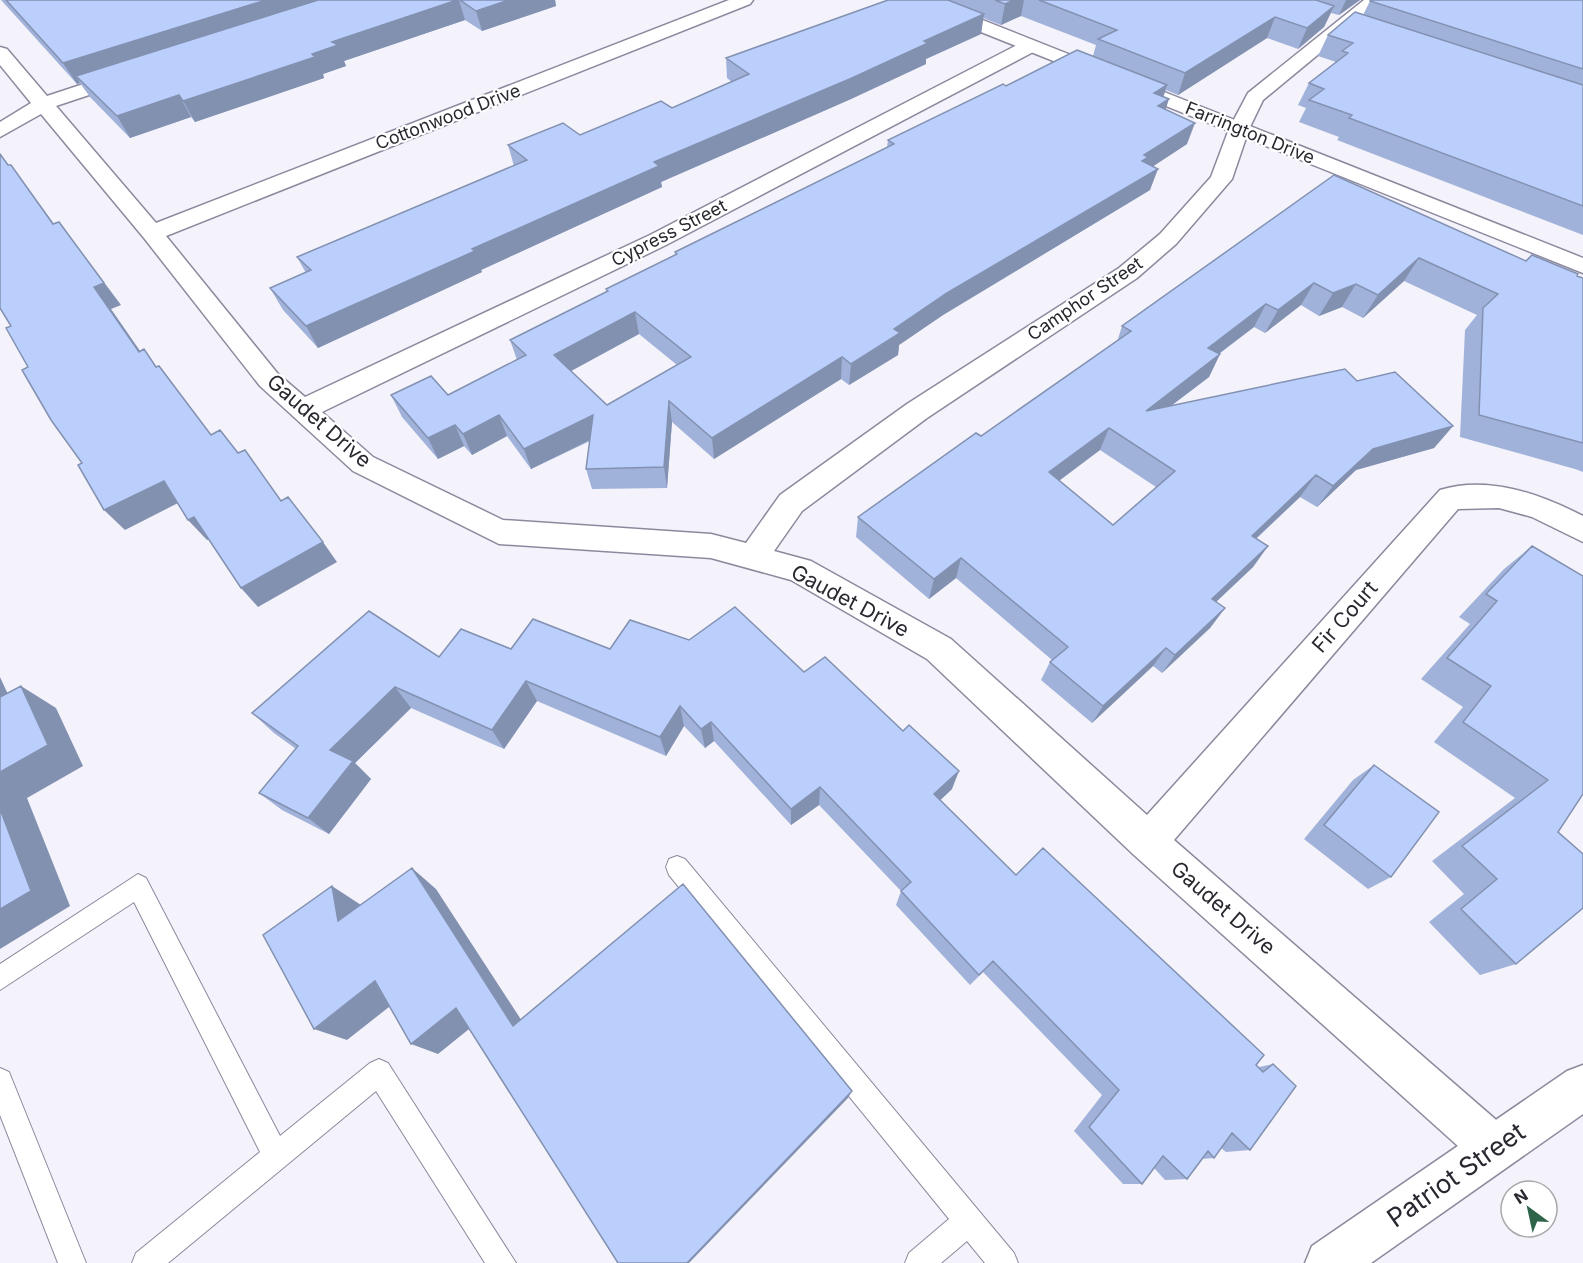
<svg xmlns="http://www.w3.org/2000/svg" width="1583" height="1263" viewBox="0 0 1583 1263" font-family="Inter,sans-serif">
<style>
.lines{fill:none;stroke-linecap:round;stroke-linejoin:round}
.lane-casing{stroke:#8c899d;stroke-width:2}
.street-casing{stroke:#8c899d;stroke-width:3}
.secondary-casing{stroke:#8c899d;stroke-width:3}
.lane{fill:#fff;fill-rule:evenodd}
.street{fill:#fff;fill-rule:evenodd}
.secondary{fill:#fff;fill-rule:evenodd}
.wall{fill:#a1b2da;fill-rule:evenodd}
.shaded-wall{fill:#8391b1}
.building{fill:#bbcffd;stroke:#8391b1;stroke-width:1.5;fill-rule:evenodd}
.labels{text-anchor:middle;stroke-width:4.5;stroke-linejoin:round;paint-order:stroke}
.far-street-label{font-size:18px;fill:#292830;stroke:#fff}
.street-label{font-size:21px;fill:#292830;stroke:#fff}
.near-street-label{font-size:26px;fill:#292830;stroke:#fff}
</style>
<rect width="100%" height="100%" fill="#f4f2fb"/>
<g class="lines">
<g class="lane-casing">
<path id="lane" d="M677 856 685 859 1014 1253 1018 1263H985L967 1241 941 1263H905L909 1253 949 1219 669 875 666 867 669 859Z
M138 874 146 878 280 1136 370 1063 379 1059 388 1063 516 1263H485L376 1091 168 1263H132L136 1253 260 1152 134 902 0 990V964Z
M0 1068 9 1072 86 1263H58L0 1115Z"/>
</g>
<g class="street-casing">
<path id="street" d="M729 0H753L750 4 166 236 278 374 305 397 650 235 1023 42H1037L1039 46 1037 50 666 245 322 412 373 457 503 520 711 534 746 543 780 495 907 404 1119 268 1160 234 1211 177 1229 129 1248 93 1364 0H1384L1263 100 1249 129 1232 179 1176 244 1137 278 927 418 802 511 774 551 811 561 951 639 1147 815 1440 490C1488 475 1540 494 1583 516V542L1532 517 1499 508 1458 509 1174 840 1510 1132 1517 1148 1510 1164 1494 1171 1478 1164 1134 855 927 659 791 580 711 558 499 544 353 471 260 386 144 238 41 114 0 137V122L31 103 0 65V47L7 49 47 96 120 72H134L137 76 134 80 56 106 156 223Z"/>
</g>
<g class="secondary-casing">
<path id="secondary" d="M908 0H932L1583 258V273L911 4Z
M1583 1065V1114L1371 1263H1305L1312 1246 1567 1071Z"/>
</g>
<use href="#lane" class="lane"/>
<use href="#street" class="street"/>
<use href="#secondary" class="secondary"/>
</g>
<path class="wall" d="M1 0H555L556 6 482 31 465 20 344 61 346 66 323 74 324 78 195 122 191 117 130 138 90 97 80 83 77 84Z
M888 0H1360L1339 15 1331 13 1324 27 1298 49 1267 38 1178 95 1166 90 1163 97 1165 110 1187 144 1153 166 1150 190 943 315 899 345 898 355 849 385 841 379 714 459 672 422 667 488 592 489 586 469 590 441 531 469 507 436 472 455 464 446 438 459 402 417 391 395H448L517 360 510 340 607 292 606 289 675 255V252L887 147 888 140 1006 86 1093 56 1096 45 1021 16 1001 25 983 18 981 34 926 59V64L851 99 661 182 662 187 481 270 482 272 318 348 283 310 270 288 306 273 297 257 514 166 508 145 580 135 672 108 732 82 727 78 726 58ZM639 334 677 365 607 405 571 371Z
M1583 0V235L1337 140 1339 137 1299 122 1306 108 1298 105 1309 83 1336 62 1318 56 1328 35 1363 15 1370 1Z
M1334 175 1526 261 1583 278V472L1575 469 1460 437 1465 330 1477 315 1404 281 1363 318 1342 307 1319 316 1301 305 1265 333 1254 327 1219 354H1220L1209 377 1171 406 1357 381 1453 426 1434 448 1356 470 1317 507 1300 497 1256 539 1268 546 1253 567 1216 602 1225 608 1210 628 1162 673 1153 666 1092 723 1041 680 1050 662 1052 660 956 578 929 599 856 537 858 517 981 436 1117 342 1122 326ZM1100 450 1156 487 1113 525 1059 481Z
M1532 546 1558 832 1516 964 1480 975 1429 922 1464 894 1432 861 1515 798 1434 742 1463 707 1421 679 1470 624 1459 617 1504 569Z
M689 640 804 672 952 789 940 800 1016 875 1259 1067 1273 1064 1250 1150 1226 1152 1221 1148 1214 1158 1202 1159 1187 1179 1165 1180 1154 1168 1142 1184H1123L1074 1131 1102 1095 983 972 970 985 896 905 901 891 819 805 791 825 714 741 705 748 684 726 666 756 537 701 504 749 411 708 355 763 371 779 329 834 282 810 259 793 296 749 274 733 252 713 439 657 511 649H610Z
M1374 765 1391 877 1368 889 1304 839 1353 780Z"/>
<path class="shaded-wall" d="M266 0H339L76 76 80 83 77 84 63 63Z
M457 0H459L465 20 344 61 346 66 323 74 324 78 195 122 183 101 332 42Z
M509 0H555L556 6 482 31 476 11Z
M1014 0H1024L1021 16 1001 25 1005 4Z
M1346 0H1360L1339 15Z
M1334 6 1324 27 1298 49 1307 28Z
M984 14 981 34 926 59V64L851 99 661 182 662 187 481 270 482 272 318 348 306 326 654 162Z
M1275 17 1267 38 1178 95 1185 73Z
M1167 85 1161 104 1169 99 1162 121 1154 93Z
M179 95 191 117 130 138 117 116Z
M1195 123 1187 144 1143 173 1158 169 1150 190 943 315 899 345 898 355 849 385 851 364 894 329 1144 155Z
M11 165 27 187 70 246 53 224Z
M59 222 121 305 111 309 156 374 139 352 94 287Z
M1419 258 1404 281 1363 318 1378 295Z
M1314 283 1301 305 1265 333 1278 310Z
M1356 284 1342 307 1319 316 1333 293Z
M1266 304 1254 327 1197 370 1208 348Z
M635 312 639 334 560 377 554 355Z
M1220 354 1209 377 1135 433 1146 411Z
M842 357 841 379 714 459 712 438Z
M669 401 672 422 667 488 664 467Z
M499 415 507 436 472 455 463 434Z
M593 415 598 436 531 469 524 449Z
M455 425 464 446 438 459 428 438Z
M1453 426 1434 448 1356 470 1317 507 1333 486 1373 449Z
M1109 428 1100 450 1041 494 1049 472Z
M1316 475 1300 497 1237 556 1252 536Z
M164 481 182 501 125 530 104 510Z
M194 517 212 538 207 540 188 520Z
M323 542 337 562 258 607 241 588Z
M1268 546 1253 567 1198 619 1212 599Z
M961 558 956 578 929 599 934 579Z
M1225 608 1210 628 1162 673 1175 655Z
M1166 648 1153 666 1092 723 1103 706Z
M0 677 23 727 0 713Z
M526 681 537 701 504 749 492 730Z
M21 686 56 708 83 766 27 798 70 906 0 949V772Z
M395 687 411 708 355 763 371 779 329 834 308 818 330 750Z
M680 706 684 726 666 756 660 737Z
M711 722 714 741 705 748 701 729Z
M959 771 952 789 928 812 934 794Z
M820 787 819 805 791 825V809Z
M412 868 436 889 533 1038 513 1026Z
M332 886 361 905 338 921Z
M375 981 403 996 347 1040 314 1029Z
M456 1008 479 1021 438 1054 411 1044Z
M852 1091 848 1098 689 1263H687Z"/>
<path class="building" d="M6 0H266L63 63Z
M318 0H457L332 42 338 45 312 54 315 57 183 101 179 95 117 116 76 76Z
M460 0H509L476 11Z
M888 0H948L984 14 924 41 928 43 852 78 654 162 659 166 472 249 475 251 306 326 270 288 311 270 297 257 527 160 508 145 563 123 580 135 661 101 672 108 749 74 726 58Z
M995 0H1014L1005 4Z
M1039 0H1316L1334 6 1307 28 1275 17 1185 73 1098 39 1117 30Z
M1371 0H1583V69L1370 1Z
M1355 12 1583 85V206L1349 118 1352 115 1309 100 1324 89 1309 83 1348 53 1342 51 1353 43 1328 35Z
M1077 50 1167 85 1154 93 1169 99 1158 106 1195 123 1144 155 1148 157 1142 161 1158 169 947 293 894 329 900 333 851 364 842 357 712 438 669 401 664 467 586 469 593 415 524 449 499 415 463 434 455 425 428 438 391 395 431 376 448 395 526 355 510 340 608 291 606 289 677 254 675 252 894 144 888 140 1003 84 1006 86ZM635 312 691 357 607 405 554 355Z
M0 154 8 165H11L53 224 59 222 104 283 94 287 139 352 144 349 156 367 159 366 211 435 220 430 238 453 245 450 281 501 288 497 323 542 241 588 194 517 188 520 164 481 104 510 78 465 82 463 51 420 22 370 28 367 6 328 11 326 0 308Z
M1334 175 1526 261 1532 255 1578 274 1577 276 1583 278V443L1479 415 1483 308 1498 294 1419 258 1378 295 1356 284 1333 293 1314 283 1278 310 1266 304 1208 348 1220 354 1146 411 1345 369 1357 381 1395 372 1453 426 1373 449 1333 486 1316 475 1252 536 1268 546 1212 599 1225 608 1175 655 1166 648 1103 706 1050 662 1068 647 961 558 934 579 858 517 976 433 981 436 1131 331 1122 326ZM1109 428 1175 471 1113 525 1049 472Z
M1532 546 1583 576V794L1558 832 1583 854V908L1516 964 1461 909 1497 879 1462 846 1548 780 1463 722 1491 686 1447 658 1497 601 1486 594Z
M735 607 804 672 825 657 903 731 909 725 959 771 934 794 1016 875 1043 848 1264 1055 1256 1065 1263 1072 1273 1064 1296 1086 1250 1150 1232 1133 1214 1158 1208 1151 1187 1179 1163 1156 1142 1184 1089 1127 1119 1090 993 961 979 975 901 891 911 882 820 787 791 809 711 722 701 729 680 706 660 737 526 681 492 730 395 687 330 750 353 761 308 818 259 793 298 746 252 713 369 611 439 657 461 629 511 649 533 619 610 649 630 620 689 640Z
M21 686 48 745 0 772V697Z
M1374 765 1439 812 1391 877 1324 825Z
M0 809 31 891 0 909Z
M412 868 513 1026 683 884 852 1091 687 1263H618L456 1008 411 1044 375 981 314 1029 263 935 332 886 338 921Z"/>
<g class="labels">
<g class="far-street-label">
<text transform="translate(448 117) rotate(-21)" y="6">Cottonwood Drive</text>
<text transform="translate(1250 133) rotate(22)" y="6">Farrington Drive</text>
<text transform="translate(669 233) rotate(-27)" y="6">Cypress Street</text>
<text transform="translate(1085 299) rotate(-34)" y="6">Camphor Street</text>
</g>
<g class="street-label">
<text transform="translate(319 421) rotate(41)" y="7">Gaudet Drive</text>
<text transform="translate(850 601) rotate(28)" y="7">Gaudet Drive</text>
<text transform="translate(1345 617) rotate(-49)" y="7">Fir Court</text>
<text transform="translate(1223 908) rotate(41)" y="7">Gaudet Drive</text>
</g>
<g class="near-street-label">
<text transform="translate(1456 1175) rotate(-35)" y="9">Patriot Street</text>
</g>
</g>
<g transform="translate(1529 1209) rotate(327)"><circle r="28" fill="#ffffff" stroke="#a9a9ac" stroke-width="1.5"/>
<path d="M0-4.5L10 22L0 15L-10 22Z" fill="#2e644a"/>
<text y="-9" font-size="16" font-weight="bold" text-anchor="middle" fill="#292830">N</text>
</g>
</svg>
